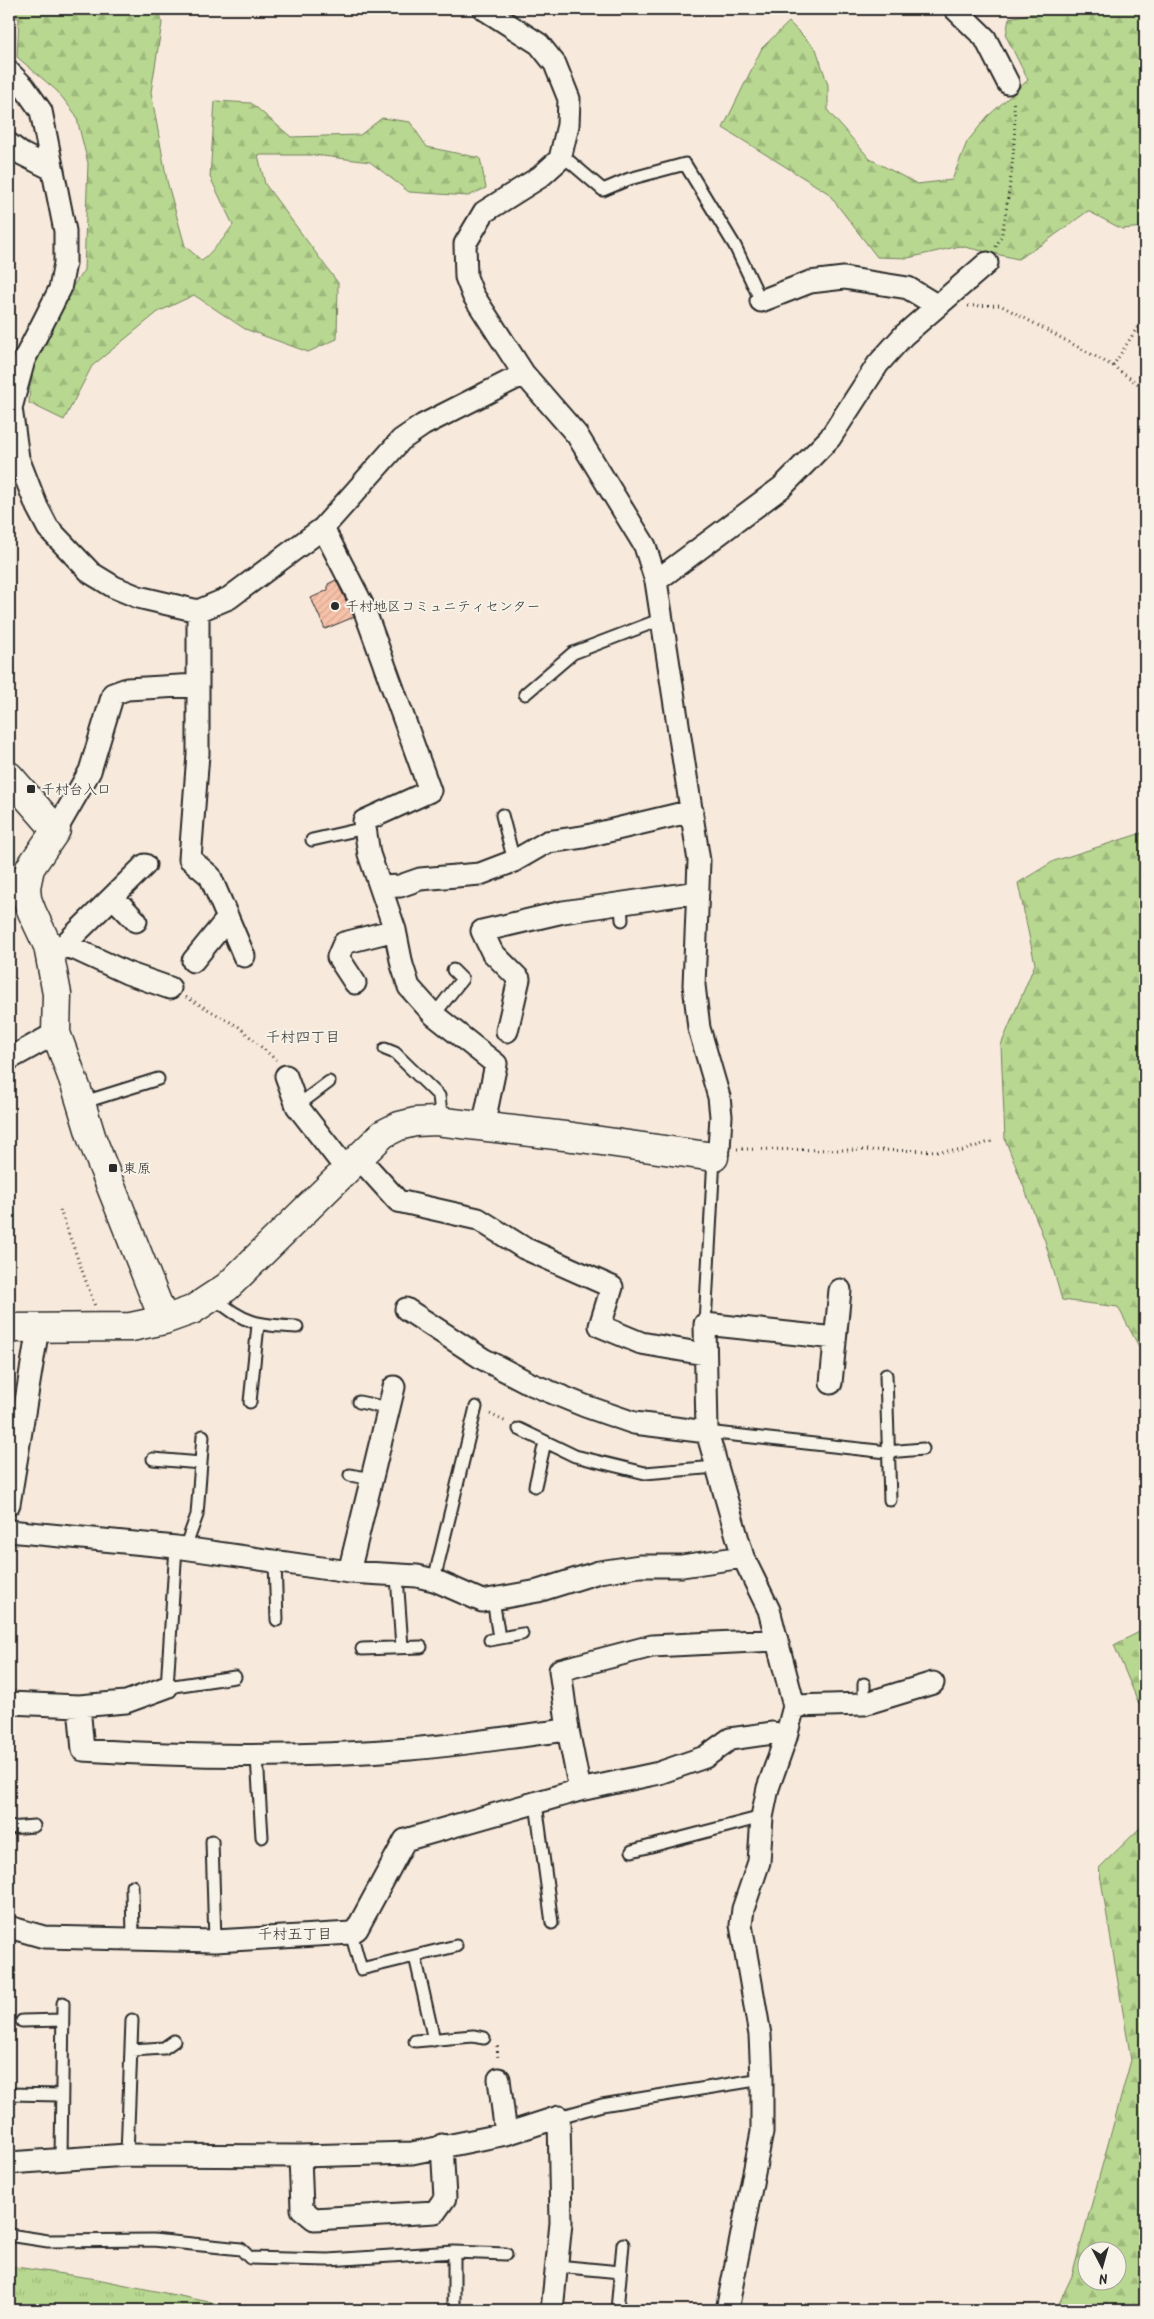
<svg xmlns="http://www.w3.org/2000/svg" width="1154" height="2319" viewBox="0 0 1154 2319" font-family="Kalam,'Klee One',sans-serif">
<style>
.grass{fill:url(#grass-tufts);stroke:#72815e}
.forest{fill:url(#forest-firs);stroke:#72815e;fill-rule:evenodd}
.building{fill:url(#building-hatch);stroke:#2b2b2b}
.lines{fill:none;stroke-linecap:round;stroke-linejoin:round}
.service-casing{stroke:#2b2b2b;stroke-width:15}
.minor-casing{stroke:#2b2b2b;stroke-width:25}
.tertiary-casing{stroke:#2b2b2b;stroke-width:31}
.path{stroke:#2b2b2b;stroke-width:3;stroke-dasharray:1 4;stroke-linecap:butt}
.service{stroke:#f7f3e8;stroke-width:11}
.minor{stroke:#f7f3e8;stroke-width:21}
.tertiary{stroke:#f7f3e8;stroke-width:28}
.poi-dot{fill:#2b2b2b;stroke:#f7f3e8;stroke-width:2}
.labels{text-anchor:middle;stroke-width:4;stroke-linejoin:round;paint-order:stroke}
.poi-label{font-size:14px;fill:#2b2b2b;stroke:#f7f3e8;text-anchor:start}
.neighbourhood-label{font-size:15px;fill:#2b2b2b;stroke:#f7f3e8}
</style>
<defs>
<pattern id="grass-tufts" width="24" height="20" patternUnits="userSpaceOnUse" patternTransform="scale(1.25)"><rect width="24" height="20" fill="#b8d790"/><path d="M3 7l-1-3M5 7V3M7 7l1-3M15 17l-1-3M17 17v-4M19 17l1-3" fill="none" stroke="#9eb97c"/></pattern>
<pattern id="forest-firs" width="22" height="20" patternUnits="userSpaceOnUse" patternTransform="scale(1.25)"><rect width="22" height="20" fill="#b8d790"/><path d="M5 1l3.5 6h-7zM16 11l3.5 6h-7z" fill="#9eb97c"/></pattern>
<pattern id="building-hatch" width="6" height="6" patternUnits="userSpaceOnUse" patternTransform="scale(1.25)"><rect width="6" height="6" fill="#f7c2a9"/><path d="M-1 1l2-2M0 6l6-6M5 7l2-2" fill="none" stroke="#d4a792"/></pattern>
</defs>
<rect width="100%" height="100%" fill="#f7e9db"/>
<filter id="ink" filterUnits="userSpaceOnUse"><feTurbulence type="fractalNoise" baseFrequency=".02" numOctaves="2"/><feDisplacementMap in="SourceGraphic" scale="10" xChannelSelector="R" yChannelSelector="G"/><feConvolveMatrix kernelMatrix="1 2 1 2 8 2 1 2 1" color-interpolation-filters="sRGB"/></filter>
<g filter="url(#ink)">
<path class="grass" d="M9 2266 97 2279 248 2310H9Z"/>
<path class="forest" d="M9 9H159L162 23 151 92 167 181 185 246 202 261 223 239 233 225 210 177 215 101 251 103 291 137 360 135 382 118 410 122 427 147 480 158 486 188 468 196 409 192 370 162 315 155H258L265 184 338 283 337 339 308 352 245 329 194 295 158 312 92 366 64 420 29 403 32 345 84 270 88 163 76 115 57 91 17 57 19 19 9 11Z
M1055 9H1145V227L1122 229 1088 211 1044 243 1018 259 960 246 908 258 877 257 828 193 723 128 762 48 789 22 816 49 828 85V111L870 159 917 184 952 180 967 142 987 117 1028 80 1006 36 1009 18Z
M1145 832V1358L1118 1307 1062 1300 1045 1241 1005 1139 1001 1045 1035 964 1018 883 1054 861Z
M1145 1629V1718L1114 1645Z
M1145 1823V2310H1056L1072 2276 1131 2060 1099 1868ZM1086 2252H1116V2282H1086Z"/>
<path class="building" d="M336 580 354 617 325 629 311 598 328 590V584Z"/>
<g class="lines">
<g class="service-casing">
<path id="service" d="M560 159 569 161 603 190 629 179 685 164 735 246 761 301
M525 694 573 653 662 619
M502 815 514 861
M312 840 365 828
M621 904 622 920
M434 1015 462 979 453 970
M385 1049 395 1053 439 1096 442 1122
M81 1103 158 1079
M297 1106 329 1082
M214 1297C243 1324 259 1325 297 1327
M705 1324 714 1157
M886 1375 890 1500
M250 1402 258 1325
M359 1402 388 1408
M519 1429 575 1456 645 1473 716 1467
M707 1432 887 1452 923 1449
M153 1459 201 1463
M350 1475 371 1479
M535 1486 545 1442
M176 1547 167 1687 235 1677
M185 1548 197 1515 203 1436
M275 1562 277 1620
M397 1576 402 1647
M434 1580 476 1407
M493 1599 499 1638
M490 1640 522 1634
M362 1649 421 1647
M864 1684V1704
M257 1757 262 1837
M536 1803 552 1923
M9 1828 34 1826
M212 1841 215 1941
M632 1851 762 1817
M132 1886 133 1939
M351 1933 361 1969 456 1946
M415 1956 434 2040
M22 2021 62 2020
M415 2041 473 2036 484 2038
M132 2050 164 2048 174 2041
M9 2094 60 2095
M559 2117 602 2105 762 2079
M127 2155 132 2020
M61 2159 63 2003
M9 2235 48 2241 153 2240 241 2249 250 2258 328 2260 454 2252 506 2254
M557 2266 620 2272
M454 2310V2252
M617 2310 623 2244"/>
</g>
<g class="minor-casing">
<path id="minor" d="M484 9 539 44 555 64 569 99 568 125 560 159 540 177 484 212 465 244 466 277 473 295 524 374 577 435 645 546 656 581 699 861 694 985 699 1028 719 1097 721 1116 719 1149 714 1157
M955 9 985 38 1008 83
M9 72 24 87 41 111 65 231V263L60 289 24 360 11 408 18 458 37 507 48 528 91 573 114 587 138 597 198 611 229 598 323 528 401 440 423 425 524 374
M9 144 22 154 52 169
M761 301 810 282 844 278 908 288 936 305
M323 528 363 606 430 791 364 821 369 854 395 930 402 965 409 987 434 1015 496 1064 483 1127
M656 581 782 487 830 438 878 364 904 335 987 263
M198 611V754L190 859 210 876 244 956
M56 830 90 771 113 694 127 689 197 685
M9 880 28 874
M381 887 400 886 420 879 480 874 514 861 547 842 583 837 692 811
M113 897 136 921
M63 946 75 949 127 973 170 988
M49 952 63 946 145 865
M193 961 228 918
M355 983 338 957 344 943 395 930
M507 1031 519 979 492 952 482 931 563 912 698 892
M9 1059 56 1033
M286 1076 297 1106 347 1170
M359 1158 398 1201 478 1219 524 1248 612 1287 600 1326 641 1343 704 1354
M406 1309 483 1359 531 1384 585 1406 634 1423 707 1432
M831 1383 840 1290
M9 1504 38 1328
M9 1531 176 1547 349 1572 417 1576 434 1580 482 1601 538 1591 599 1572 640 1566H682L743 1557
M349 1572 394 1387
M9 1703 79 1706 126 1702 167 1687
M79 1706 83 1750C192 1757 301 1758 410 1749 462 1745 515 1736 568 1730
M794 1706 864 1704 933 1683
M580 1790 568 1730 560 1670 652 1646 777 1640
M9 1927 44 1937 215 1941 351 1933 357 1929 405 1840 580 1790 659 1773 705 1757 730 1739 773 1733 786 1737
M499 2079 506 2134
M300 2156 302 2209 314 2219 435 2212 445 2198 442 2145
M9 2163 127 2155 300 2156 412 2153 506 2134 559 2117 561 2223 552 2310
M727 2310 762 2132V2079L760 2035 741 1925 743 1909 759 1862 762 1817 768 1788 786 1737 794 1706 769 1610 743 1557 707 1432 705 1324 835 1338"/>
</g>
<g class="tertiary-casing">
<path id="tertiary" d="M9 776 56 830 30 868 26 887 27 899 32 912 48 946 57 994 56 1033 77 1090 92 1139 164 1320
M9 1328 131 1327 164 1320 192 1310 227 1287 383 1134 399 1126 415 1122 436 1121 573 1137 714 1157"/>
</g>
<path class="path" d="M996 247C998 242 1001 238 1002 233 1008 204 1019 127 1013 101
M968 306 1000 305 1113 366 1145 389
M1113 366 1145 315
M186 997 239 1027 276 1060
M737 1149 962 1151 992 1141
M60 1210 95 1306
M490 1414 506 1422
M497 2046 498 2060"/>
<use href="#service" class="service"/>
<use href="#minor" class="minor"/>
<use href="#tertiary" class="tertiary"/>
</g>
</g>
<g class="poi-dot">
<circle cx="335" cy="606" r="5"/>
<rect x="26" y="784" width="10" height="10" rx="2.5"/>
<rect x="108" y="1163" width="10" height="10" rx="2.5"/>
</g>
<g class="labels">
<g class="poi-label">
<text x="345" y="611">千村地区コミュニティセンター</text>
<text x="41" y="794">千村台入口</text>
<text x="123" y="1173">東原</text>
</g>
<g class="neighbourhood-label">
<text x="303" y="1042">千村四丁目</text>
<text x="295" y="1939">千村五丁目</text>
</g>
</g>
<rect width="1154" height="2319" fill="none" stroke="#f7f3e8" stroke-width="30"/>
<rect x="15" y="15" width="1124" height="2289" fill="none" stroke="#2b2b2b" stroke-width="2" filter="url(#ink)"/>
<g transform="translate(1102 2266) rotate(174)"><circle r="24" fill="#f7f3e8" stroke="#a5a39c"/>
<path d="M0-4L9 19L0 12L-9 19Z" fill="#2b2b2b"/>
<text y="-8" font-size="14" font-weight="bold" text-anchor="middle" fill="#2b2b2b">N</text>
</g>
</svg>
